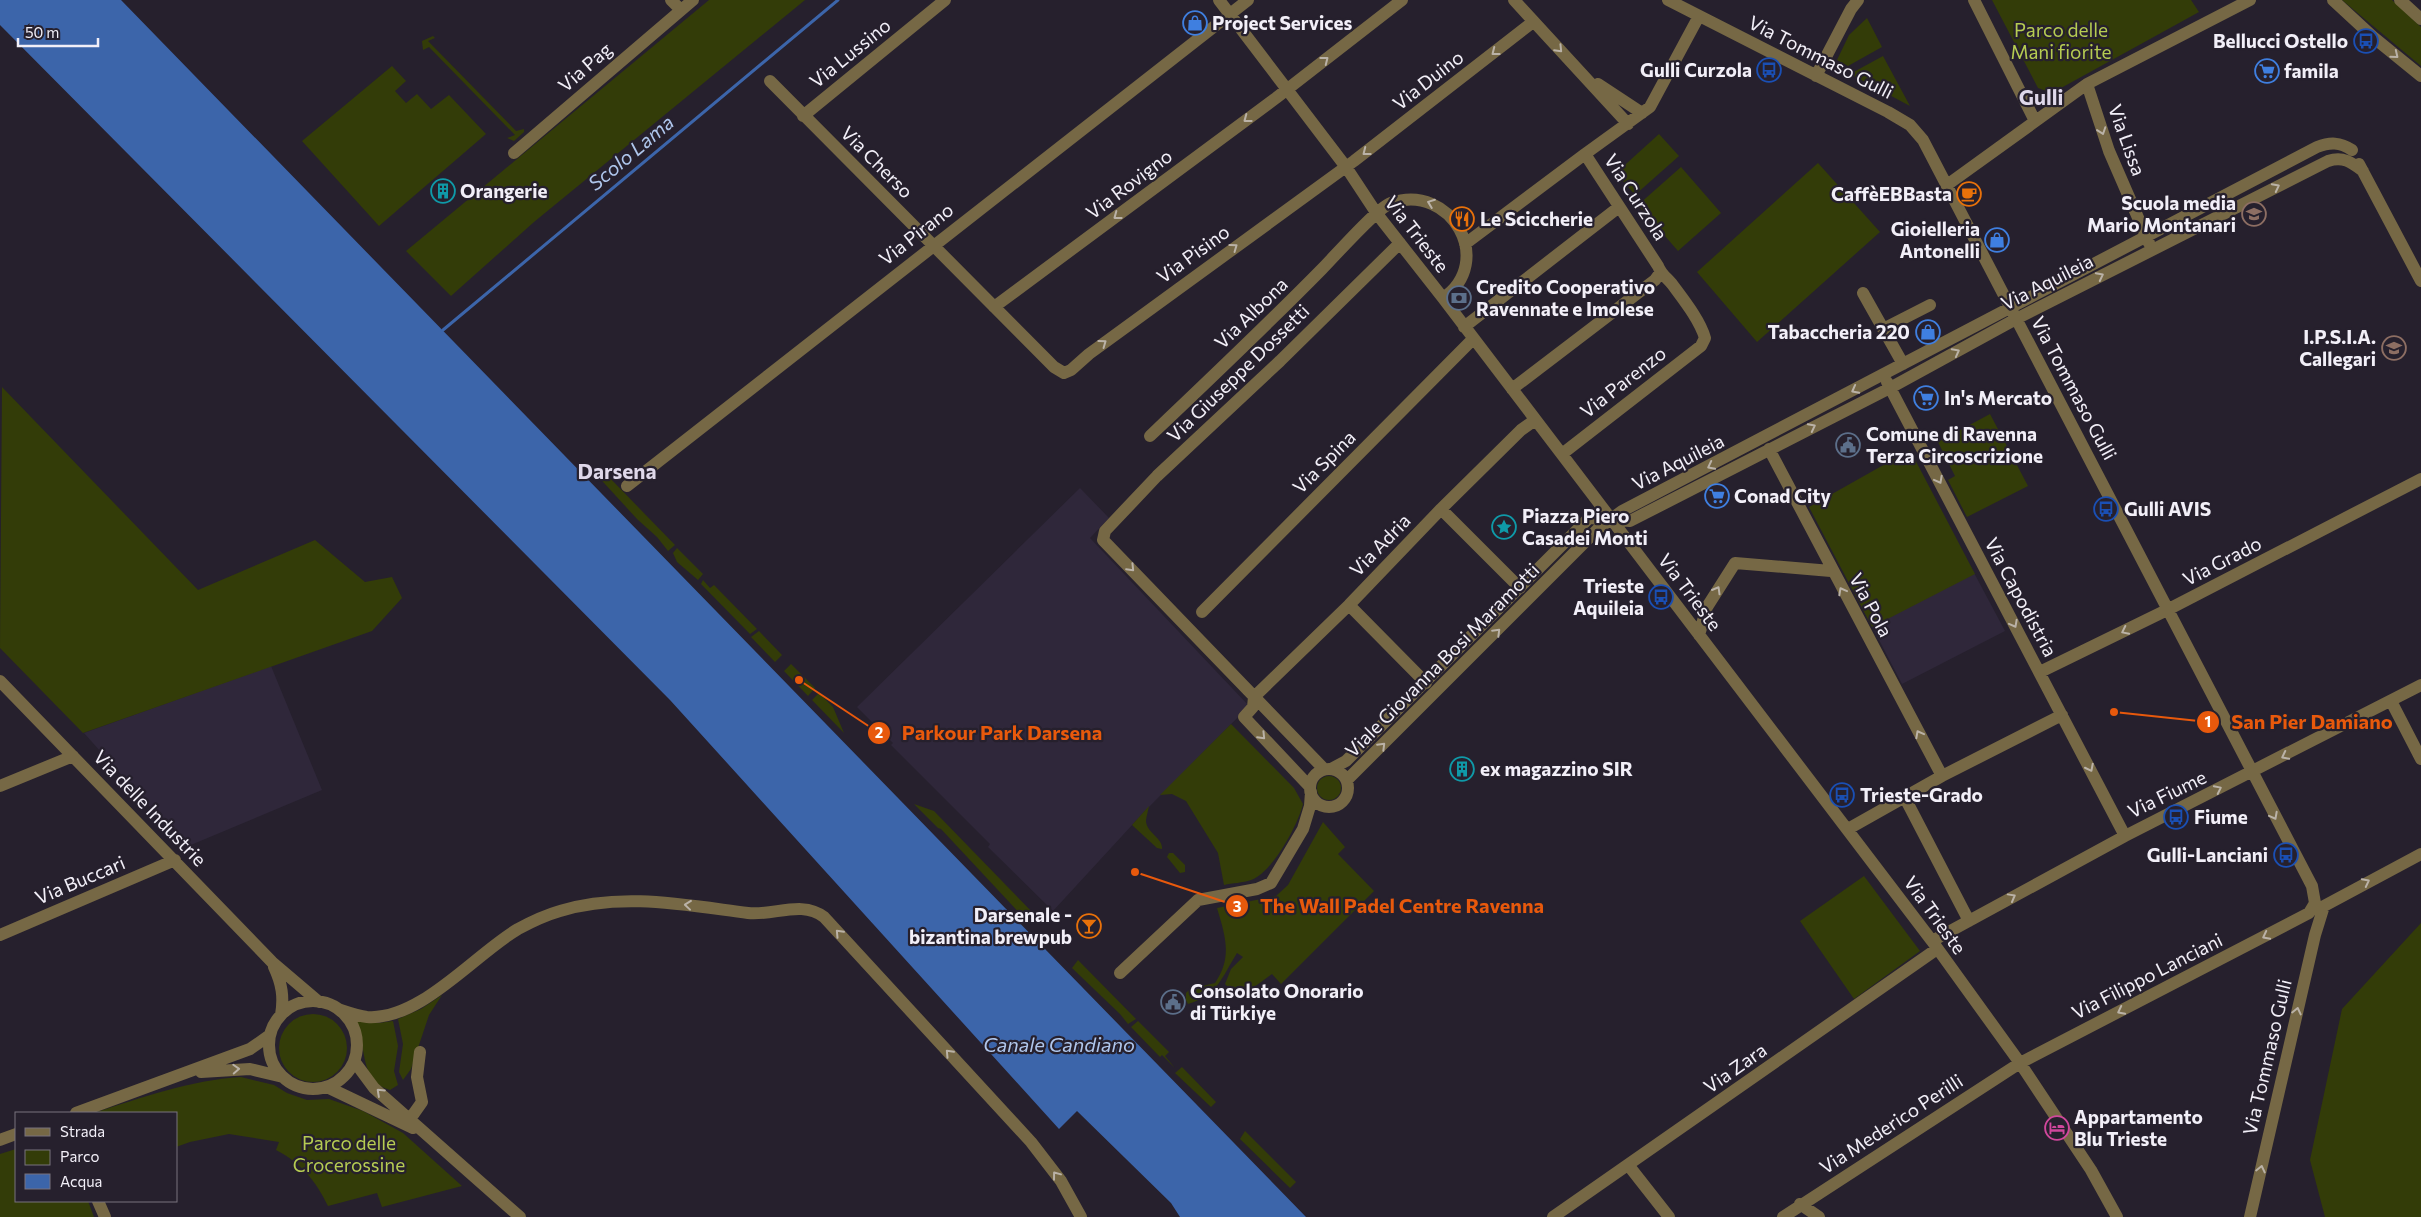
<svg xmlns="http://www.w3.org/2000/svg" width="2421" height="1217" viewBox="0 0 2421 1217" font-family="Commissioner,sans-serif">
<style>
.built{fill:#2f273a}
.green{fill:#333c08}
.water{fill:#3c65aa}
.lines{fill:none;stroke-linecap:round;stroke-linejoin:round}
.stream{stroke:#3c65aa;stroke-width:3}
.minor{stroke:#766845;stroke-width:12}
.oneway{stroke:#bab2a7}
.labels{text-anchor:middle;stroke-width:4.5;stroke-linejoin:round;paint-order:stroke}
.poi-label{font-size:19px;font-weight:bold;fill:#f2eff8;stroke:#26202d;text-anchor:start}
.park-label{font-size:19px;fill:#b6cc52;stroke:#26202d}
.street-label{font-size:19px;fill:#f2eff8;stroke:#26202d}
.water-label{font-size:20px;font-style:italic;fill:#afc6ec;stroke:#26202d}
.quarter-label{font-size:21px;font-weight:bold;fill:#dfd8ea;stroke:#26202d}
.leader{fill:none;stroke:#e8590c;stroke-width:2}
.callout-dot{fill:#e8590c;stroke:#26202d;stroke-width:2}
.mark-label{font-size:15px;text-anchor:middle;font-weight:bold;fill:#fff}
.callout-label{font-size:20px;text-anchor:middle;font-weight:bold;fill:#e8590c;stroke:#26202d;stroke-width:4.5;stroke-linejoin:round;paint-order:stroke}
</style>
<rect width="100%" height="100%" fill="#26202d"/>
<path class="built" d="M1080 488 1109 518 1090 538 1249 706 1145 811 1053 911 988 847 990 844 891 745 893 743 857 707Z
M1957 541 2005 631 1902 684 1855 594Z
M271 666 322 790 186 847 84 733Z"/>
<path class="green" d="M709 0H805L534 222 451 296 406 251Z
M1992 0H2191L2199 12 2052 93 2038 88Z
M2342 0H2392L2421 27V66Z
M1867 18 1882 47 1848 66 1837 60 1849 35Z
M433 36 435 38 428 41 516 131 524 129V132L514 141 507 138 515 135 429 47 423 50 422 41Z
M1883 56 1910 106 1850 74Z
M392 66 406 81 395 91 406 103 417 94 431 109 449 95 486 134 379 226 302 141Z
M1659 134 1679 156 1635 195 1616 173Z
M1818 163 1880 232 1757 342 1697 272Z
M1681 167 1721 213 1678 251 1638 205Z
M2 387 198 590 315 540 365 582 392 577 402 598 372 631 83 733 0 648Z
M1990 414 2028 486 1967 517 1948 480 1955 476 1938 442Z
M1910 450 1975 574 1872 627 1809 507Z
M594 472 605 473 675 545 668 551 657 537 637 519Z
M677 548 703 574 698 580 677 562 673 553Z
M703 580 710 588 714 585 757 629 750 634 701 584Z
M759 631 782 655 775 662 751 637Z
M791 664 815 688 808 696 784 671Z
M819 693 833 707 844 733 812 700Z
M1231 724 1294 788 1303 804C1298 825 1272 873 1251 880 1243 883 1232 883 1224 885L1218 853 1186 801 1172 794 1160 795Z
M1317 788a12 12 0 1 1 24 0a12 12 0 1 1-24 0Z
M914 804 934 811 1032 912 1025 919 941 829 938 828Z
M1149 806C1148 811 1146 818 1146 822 1148 834 1163 838 1162 849L1157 848 1132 825Z
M1323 822 1345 847 1338 854 1374 891 1281 984 1272 974 1239 998 1225 984 1231 969 1243 957 1237 953C1222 977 1218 995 1188 1004L1186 1000V993L1190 989 1215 983C1233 957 1225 935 1217 908L1276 896 1288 885Z
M1169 853H1173L1185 865V872L1180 873 1167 857Z
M1864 876 1920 951 1854 999 1800 921Z
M2421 923V1217H2325L2310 1160 2342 1009Z
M1078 960 1136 1019 1128 1024 1120 1014 1072 968Z
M442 995 429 1015 411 1069 403 1080 399 1072 403 1044 398 1019 421 1009Z
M279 1048a34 34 0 1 1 68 0a34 34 0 1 1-68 0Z
M356 1021 379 1023 393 1021 398 1046 394 1071 398 1085 390 1090C358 1081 367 1044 356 1021Z
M1138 1021 1169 1052 1165 1056 1175 1068 1162 1055 1160 1057 1131 1027Z
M1182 1067 1216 1102 1211 1107 1175 1073Z
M241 1077 274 1085 287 1093 307 1100 329 1099 363 1111 403 1133 462 1186 382 1207 377 1193 328 1206C316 1181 301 1163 276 1150L279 1142 229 1134 190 1142 176 1147V1113H93C142 1098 190 1080 241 1077Z
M1245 1131 1296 1182 1290 1188 1240 1139Z
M16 1149V1201H88L94 1217H0V1154Z"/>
<path class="water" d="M0 0H121L1306 1217H1180L1171 1203 1077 1111 1059 1129 670 700 0 25Z"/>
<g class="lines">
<path class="stream" d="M443 330 838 0"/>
<path class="minor" d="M671 0 681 10
M1219 0 1346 167 1377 214 1443 298 1932 941 2020 1063 2091 1170 2117 1217
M1514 0 1628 124
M1668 0 1888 112 1910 125 1923 140 2312 886 2315 903 2309 913 2020 1063 1783 1217
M1974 0 2035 121
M2333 0 2373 37 2421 76
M2400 0 2421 19
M1816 76 1851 9 1858 0
M770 81 1054 367 1064 373 1071 370 1089 354 1354 161 1533 22
M1598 84 1642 113
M2087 84 2109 151 2149 243
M803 116 945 0
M514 153 693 0
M2359 164 2421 281
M1947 185 2087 84 2250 0
M1465 244 1585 154
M1863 293 1903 364
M994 307 1276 98 1402 0
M1464 327 1619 207
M1883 329 1930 305
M1887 382 2125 836
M1512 389 1655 280 1660 273
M1150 436C1208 381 1266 326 1322 269 1335 256 1377 208 1391 203 1451 182 1496 262 1443 298
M1769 449 1942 776
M1562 454 1701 346 1705 338C1700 320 1683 299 1672 284 1666 277 1661 274 1658 266L1585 154 1650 107 1699 16
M627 486 1248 0
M1441 509 1520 588
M1349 605 1426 683
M1202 612 1473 339
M1699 635 1707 607 1735 563 1831 571
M2040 672 2169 609 2421 479
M0 681 272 962 319 1002
M1254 697 1349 605 1441 509 1521 430 1535 420
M1254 697 1253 707 1244 717 1310 787
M2391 701 2421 759
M1310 788a19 19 0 1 1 38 0a19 19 0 1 1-38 0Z
M1324 769 1103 540 1105 531 1157 476 1280 361 1400 243
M1331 769 1346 761 1589 518 1630 521 1890 388 2016 319 2328 161C2343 156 2351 162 2363 171
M1347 780 1598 529 1622 511 2317 147C2330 142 2340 142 2352 150
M0 786 73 756
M1905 798 1969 921
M1848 829 1942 776 2062 715
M0 935 175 860
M1932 941 2125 836 2421 685
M274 967C282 984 284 997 281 1015
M1120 973 1198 900 1257 889 1271 883 1303 829 1310 806 1311 792
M269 1045a44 44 0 1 1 88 0a44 44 0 1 1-88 0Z
M338 1009C347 1012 358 1016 367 1017 420 1021 475 954 518 929 531 922 546 915 560 911 621 892 685 905 748 913 774 916 802 900 824 917L1031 1142 1061 1181 1081 1217
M354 1061 374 1088 520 1217
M201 1072 250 1069 283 1077
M327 1087 413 1128
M76 1113 250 1049 270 1035
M402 1120 410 1119 422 1102 417 1077 420 1052
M0 1140 16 1134
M1629 1166 1669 1217
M98 1201 105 1217
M1800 1204 1819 1217
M1553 1217 1937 949
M2250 1217 2315 935 2324 906 2421 854"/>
</g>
<defs><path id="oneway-chevron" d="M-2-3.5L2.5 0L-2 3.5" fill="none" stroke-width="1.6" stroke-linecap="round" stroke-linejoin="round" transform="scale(1.25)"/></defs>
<g class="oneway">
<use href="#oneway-chevron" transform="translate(1559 49) rotate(46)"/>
<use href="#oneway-chevron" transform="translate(1495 52) rotate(142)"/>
<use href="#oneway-chevron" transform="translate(2395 55) rotate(39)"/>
<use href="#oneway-chevron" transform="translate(1325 60) rotate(-38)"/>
<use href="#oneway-chevron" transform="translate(1247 119) rotate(143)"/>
<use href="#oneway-chevron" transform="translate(2102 131) rotate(71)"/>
<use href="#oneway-chevron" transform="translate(1366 152) rotate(142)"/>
<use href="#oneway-chevron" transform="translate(2276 187) rotate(-27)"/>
<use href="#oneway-chevron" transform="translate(1431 203) rotate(-159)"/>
<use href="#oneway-chevron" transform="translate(1117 216) rotate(143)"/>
<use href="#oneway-chevron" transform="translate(1234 247) rotate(-36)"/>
<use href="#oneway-chevron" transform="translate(2100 276) rotate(-27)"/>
<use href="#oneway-chevron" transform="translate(1103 343) rotate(-36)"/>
<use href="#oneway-chevron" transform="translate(1956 352) rotate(-28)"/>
<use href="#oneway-chevron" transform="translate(1855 390) rotate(152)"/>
<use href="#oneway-chevron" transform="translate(1812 427) rotate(-27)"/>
<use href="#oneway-chevron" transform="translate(1711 466) rotate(153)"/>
<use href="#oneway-chevron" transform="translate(1939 480) rotate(62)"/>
<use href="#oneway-chevron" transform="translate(1131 568) rotate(46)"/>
<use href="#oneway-chevron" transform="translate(1717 590) rotate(-60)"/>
<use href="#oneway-chevron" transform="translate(1842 591) rotate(-118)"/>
<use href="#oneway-chevron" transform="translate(2014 624) rotate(62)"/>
<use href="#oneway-chevron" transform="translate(2125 631) rotate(154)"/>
<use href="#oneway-chevron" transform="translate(1497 632) rotate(-45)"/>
<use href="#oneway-chevron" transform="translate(1919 734) rotate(-118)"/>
<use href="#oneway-chevron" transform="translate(1262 736) rotate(46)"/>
<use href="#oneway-chevron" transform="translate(1382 746) rotate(-45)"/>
<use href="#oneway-chevron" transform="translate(2285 756) rotate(153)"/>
<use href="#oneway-chevron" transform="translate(2090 768) rotate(63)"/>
<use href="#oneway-chevron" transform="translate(2218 789) rotate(-26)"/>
<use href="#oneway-chevron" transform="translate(2274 816) rotate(62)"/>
<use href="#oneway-chevron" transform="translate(2366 882) rotate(-27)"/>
<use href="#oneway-chevron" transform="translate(2012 897) rotate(-29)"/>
<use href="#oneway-chevron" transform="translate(688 905) rotate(-174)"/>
<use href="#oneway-chevron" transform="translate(839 933) rotate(-133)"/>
<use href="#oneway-chevron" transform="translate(2266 936) rotate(153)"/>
<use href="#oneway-chevron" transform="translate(2121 1011) rotate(153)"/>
<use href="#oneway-chevron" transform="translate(2297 1011) rotate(-77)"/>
<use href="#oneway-chevron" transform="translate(949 1053) rotate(-133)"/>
<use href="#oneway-chevron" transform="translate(236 1069) rotate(-3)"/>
<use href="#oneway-chevron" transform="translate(380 1092) rotate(-137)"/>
<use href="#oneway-chevron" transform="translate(2261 1169) rotate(-77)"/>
<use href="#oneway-chevron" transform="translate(1056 1175) rotate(-127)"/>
</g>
<defs>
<g id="shop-ring" transform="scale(1.25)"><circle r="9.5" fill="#26202d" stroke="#3f7fe0" stroke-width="1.5"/><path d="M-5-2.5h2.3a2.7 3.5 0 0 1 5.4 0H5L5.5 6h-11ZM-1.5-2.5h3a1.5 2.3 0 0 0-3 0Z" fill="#3f7fe0"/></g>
<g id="bus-ring" transform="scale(1.25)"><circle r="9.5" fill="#26202d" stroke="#1a4fb4" stroke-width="1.5"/><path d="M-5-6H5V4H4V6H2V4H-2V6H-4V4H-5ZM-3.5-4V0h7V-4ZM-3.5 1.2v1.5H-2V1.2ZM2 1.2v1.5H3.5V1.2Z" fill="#1a4fb4"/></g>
<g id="supermarket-ring" transform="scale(1.25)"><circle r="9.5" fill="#26202d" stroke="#3f7fe0" stroke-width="1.5"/><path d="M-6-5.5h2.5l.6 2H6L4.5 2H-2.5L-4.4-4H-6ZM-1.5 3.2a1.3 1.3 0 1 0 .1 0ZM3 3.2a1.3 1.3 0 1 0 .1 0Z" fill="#3f7fe0"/></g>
<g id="building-ring" transform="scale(1.25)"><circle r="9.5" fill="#26202d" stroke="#0f9aa8" stroke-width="1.5"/><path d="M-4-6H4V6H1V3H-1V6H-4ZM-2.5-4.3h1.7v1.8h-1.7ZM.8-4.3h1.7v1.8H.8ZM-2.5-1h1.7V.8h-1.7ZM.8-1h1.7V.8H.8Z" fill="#0f9aa8"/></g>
<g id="cafe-ring" transform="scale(1.25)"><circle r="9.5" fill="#26202d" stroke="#e8710a" stroke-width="1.5"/><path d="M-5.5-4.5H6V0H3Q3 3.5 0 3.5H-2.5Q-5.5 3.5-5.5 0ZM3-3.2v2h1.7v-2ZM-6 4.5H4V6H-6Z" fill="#e8710a"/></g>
<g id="school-ring" transform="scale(1.25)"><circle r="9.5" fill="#26202d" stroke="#8d6e63" stroke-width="1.5"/><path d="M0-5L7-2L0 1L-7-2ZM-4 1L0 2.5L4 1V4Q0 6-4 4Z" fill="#8d6e63"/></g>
<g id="restaurant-ring" transform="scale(1.25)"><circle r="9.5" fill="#26202d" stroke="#e8710a" stroke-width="1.5"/><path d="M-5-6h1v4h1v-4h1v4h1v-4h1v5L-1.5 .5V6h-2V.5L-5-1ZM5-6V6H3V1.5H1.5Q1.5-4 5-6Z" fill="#e8710a"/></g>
<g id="bank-ring" transform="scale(1.25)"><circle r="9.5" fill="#26202d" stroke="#5c6f8a" stroke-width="1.5"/><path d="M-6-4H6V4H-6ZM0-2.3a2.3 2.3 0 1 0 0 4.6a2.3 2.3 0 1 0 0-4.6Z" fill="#5c6f8a"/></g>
<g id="civic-ring" transform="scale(1.25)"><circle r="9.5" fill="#26202d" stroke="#5c6f8a" stroke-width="1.5"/><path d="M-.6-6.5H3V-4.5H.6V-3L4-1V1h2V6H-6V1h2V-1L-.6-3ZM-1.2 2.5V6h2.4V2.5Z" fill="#5c6f8a"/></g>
<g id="sight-ring" transform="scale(1.25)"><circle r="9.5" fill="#26202d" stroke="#0f9aa8" stroke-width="1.5"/><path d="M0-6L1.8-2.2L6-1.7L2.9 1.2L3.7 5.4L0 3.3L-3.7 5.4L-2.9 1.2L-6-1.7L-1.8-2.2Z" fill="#0f9aa8"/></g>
<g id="bar-ring" transform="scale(1.25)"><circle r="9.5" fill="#26202d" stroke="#e8710a" stroke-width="1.5"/><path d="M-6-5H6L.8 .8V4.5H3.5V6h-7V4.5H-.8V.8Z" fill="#e8710a"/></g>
<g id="hotel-ring" transform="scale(1.25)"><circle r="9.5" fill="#26202d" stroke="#d1479c" stroke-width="1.5"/><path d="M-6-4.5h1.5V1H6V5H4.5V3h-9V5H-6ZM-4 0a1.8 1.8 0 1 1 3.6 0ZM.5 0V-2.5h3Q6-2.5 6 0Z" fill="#d1479c"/></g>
</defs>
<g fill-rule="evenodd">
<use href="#shop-ring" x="1195" y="23"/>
<use href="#bus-ring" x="2366" y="41"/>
<use href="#bus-ring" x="1769" y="70"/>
<use href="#supermarket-ring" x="2267" y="71"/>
<use href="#building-ring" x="443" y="191"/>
<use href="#cafe-ring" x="1969" y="194"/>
<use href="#school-ring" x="2254" y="214"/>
<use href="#restaurant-ring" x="1462" y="219"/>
<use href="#shop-ring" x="1997" y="240"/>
<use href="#bank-ring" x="1459" y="298"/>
<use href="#shop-ring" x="1928" y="332"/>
<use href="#school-ring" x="2394" y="348"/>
<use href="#supermarket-ring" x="1926" y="398"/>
<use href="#civic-ring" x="1848" y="445"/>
<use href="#supermarket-ring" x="1717" y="496"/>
<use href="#bus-ring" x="2106" y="509"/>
<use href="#sight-ring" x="1504" y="527"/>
<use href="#bus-ring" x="1661" y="597"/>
<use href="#building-ring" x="1462" y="769"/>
<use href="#bus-ring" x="1842" y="795"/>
<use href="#bus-ring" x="2176" y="817"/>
<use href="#bus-ring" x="2286" y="855"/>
<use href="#bar-ring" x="1089" y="926"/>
<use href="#civic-ring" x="1173" y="1002"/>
<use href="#hotel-ring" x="2057" y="1128"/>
</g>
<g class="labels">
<g class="poi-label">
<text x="1212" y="30">Project Services</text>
<text x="2348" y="48" text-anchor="end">Bellucci Ostello</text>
<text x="1752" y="77" text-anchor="end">Gulli Curzola</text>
<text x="2284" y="78">famila</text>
<text x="460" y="198">Orangerie</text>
<text x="1952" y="201" text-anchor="end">CaffèEBBasta</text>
<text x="2236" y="210" text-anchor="end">Scuola media<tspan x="2236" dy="22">Mario Montanari</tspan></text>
<text x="1480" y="226">Le Sciccherie</text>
<text x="1980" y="236" text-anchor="end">Gioielleria<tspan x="1980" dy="22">Antonelli</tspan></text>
<text x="1476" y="294">Credito Cooperativo<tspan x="1476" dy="22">Ravennate e Imolese</tspan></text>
<text x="1910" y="339" text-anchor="end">Tabaccheria 220</text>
<text x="2376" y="344" text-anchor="end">I.P.S.I.A.<tspan x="2376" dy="22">Callegari</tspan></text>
<text x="1944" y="405">In's Mercato</text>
<text x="1866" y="441">Comune di Ravenna<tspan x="1866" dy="22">Terza Circoscrizione</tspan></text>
<text x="1734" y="503">Conad City</text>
<text x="2124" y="516">Gulli AVIS</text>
<text x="1522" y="523">Piazza Piero<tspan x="1522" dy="22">Casadei Monti</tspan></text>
<text x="1644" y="593" text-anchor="end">Trieste<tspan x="1644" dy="22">Aquileia</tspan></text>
<text x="1480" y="776">ex magazzino SIR</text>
<text x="1860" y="802">Trieste-Grado</text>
<text x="2194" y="824">Fiume</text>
<text x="2268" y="862" text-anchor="end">Gulli-Lanciani</text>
<text x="1072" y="922" text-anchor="end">Darsenale -<tspan x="1072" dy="22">bizantina brewpub</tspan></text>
<text x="1190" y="998">Consolato Onorario<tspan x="1190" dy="22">di Türkiye</tspan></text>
<text x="2074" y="1124">Appartamento<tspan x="2074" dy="22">Blu Trieste</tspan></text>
</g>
<g class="park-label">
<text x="2061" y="37">Parco delle<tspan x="2061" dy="22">Mani fiorite</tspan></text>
<text x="349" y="1150">Parco delle<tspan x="349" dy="22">Crocerossine</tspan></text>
</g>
<g class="street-label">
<text transform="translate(850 53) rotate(-39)" y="7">Via Lussino</text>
<text transform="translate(1821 57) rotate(27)" y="7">Via Tommaso Gulli</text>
<text transform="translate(585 67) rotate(-41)" y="7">Via Pag</text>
<text transform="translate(1428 80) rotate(-38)" y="7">Via Duino</text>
<text transform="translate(2127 140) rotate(70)" y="7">Via Lissa</text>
<text transform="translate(877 162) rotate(45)" y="7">Via Cherso</text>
<text transform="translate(1129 184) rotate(-37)" y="7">Via Rovigno</text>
<text transform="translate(1636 197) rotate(57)" y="7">Via Curzola</text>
<text transform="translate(916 234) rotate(-38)" y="7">Via Pirano</text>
<text transform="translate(1417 234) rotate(52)" y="7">Via Trieste</text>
<text transform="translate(1193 254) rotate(-36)" y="7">Via Pisino</text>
<text transform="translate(2047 282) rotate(-27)" y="7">Via Aquileia</text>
<text transform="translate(1251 313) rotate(-44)" y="7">Via Albona</text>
<text transform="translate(1238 373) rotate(-44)" y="7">Via Giuseppe Dossetti</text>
<text transform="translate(1623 382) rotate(-38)" y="7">Via Parenzo</text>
<text transform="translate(2074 388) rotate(62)" y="7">Via Tommaso Gulli</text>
<text transform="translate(1324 462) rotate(-45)" y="7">Via Spina</text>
<text transform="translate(1678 462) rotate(-27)" y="7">Via Aquileia</text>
<text transform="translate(1380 545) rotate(-46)" y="7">Via Adria</text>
<text transform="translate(2222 561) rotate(-27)" y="7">Via Grado</text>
<text transform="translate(1690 592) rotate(53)" y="7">Via Trieste</text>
<text transform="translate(2021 597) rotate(62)" y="7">Via Capodistria</text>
<text transform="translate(1871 605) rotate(62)" y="7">Via Pola</text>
<text transform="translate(1442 660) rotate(-45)" y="7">Viale Giovanna Bosi Maramotti</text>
<text transform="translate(2167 794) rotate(-26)" y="7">Via Fiume</text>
<text transform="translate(150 808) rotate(46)" y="7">Via delle Industrie</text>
<text transform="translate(80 880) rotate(-23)" y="7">Via Buccari</text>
<text transform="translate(1935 915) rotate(54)" y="7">Via Trieste</text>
<text transform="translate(2147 976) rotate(-27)" y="7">Via Filippo Lanciani</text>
<text transform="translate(2267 1057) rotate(-77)" y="7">Via Tommaso Gulli</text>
<text transform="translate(1735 1068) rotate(-35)" y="7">Via Zara</text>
<text transform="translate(1891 1124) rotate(-33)" y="7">Via Mederico Perilli</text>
</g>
<g class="water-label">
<text transform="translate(631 153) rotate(-40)" y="7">Scolo Lama</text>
<text x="1059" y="1052">Canale Candiano</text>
</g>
<g class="quarter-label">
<text x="2041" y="105">Gulli</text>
<text x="617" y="479">Darsena</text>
</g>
</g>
<path class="leader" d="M2114 712L2208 722M799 680L879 733M1135 872L1237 906"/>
<g class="callout-dot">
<circle cx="2114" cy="712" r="5"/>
<circle cx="799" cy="680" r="5"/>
<circle cx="1135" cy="872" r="5"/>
<circle cx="2208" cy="722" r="12"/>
<circle cx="879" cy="733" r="12"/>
<circle cx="1237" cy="906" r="12"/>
</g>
<g class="mark-label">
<text x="2208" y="727">1</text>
<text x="879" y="738">2</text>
<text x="1237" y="912">3</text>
</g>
<g class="callout-label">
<text x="2312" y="729">San Pier Damiano</text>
<text x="1002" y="740">Parkour Park Darsena</text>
<text x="1402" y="913">The Wall Padel Centre Ravenna</text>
</g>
<rect x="15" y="1112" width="162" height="90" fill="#26202d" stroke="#78737e"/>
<rect x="25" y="1128" width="25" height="8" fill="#766845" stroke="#78737e"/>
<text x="60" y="1137" font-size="15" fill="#f2eff8">Strada</text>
<rect x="25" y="1150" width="25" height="15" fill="#333c08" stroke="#78737e"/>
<text x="60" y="1162" font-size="15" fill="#f2eff8">Parco</text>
<rect x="25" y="1174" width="25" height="15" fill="#3c65aa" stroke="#78737e"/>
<text x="60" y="1187" font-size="15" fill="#f2eff8">Acqua</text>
<path d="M18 38v8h80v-8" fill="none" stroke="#f2eff8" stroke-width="2.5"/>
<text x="25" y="38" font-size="15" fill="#f2eff8" stroke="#26202d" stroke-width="4" paint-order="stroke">50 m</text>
</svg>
